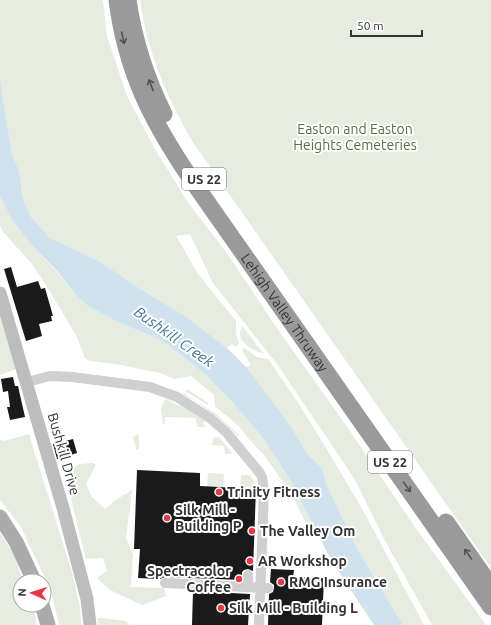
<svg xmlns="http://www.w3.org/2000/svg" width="491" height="625" viewBox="0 0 491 625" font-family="Ubuntu,sans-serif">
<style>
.green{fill:#e6ecdf}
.water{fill:#cfe2ee}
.building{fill:#1a1a1a}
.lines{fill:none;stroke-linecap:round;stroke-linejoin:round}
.street{stroke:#d0d0d0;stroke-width:10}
.secondary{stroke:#bdbdbd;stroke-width:13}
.primary{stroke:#ababab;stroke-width:15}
.highway{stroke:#9a9a9a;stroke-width:17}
.oneway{stroke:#525252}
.poi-dot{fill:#e63946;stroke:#fff;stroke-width:1.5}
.labels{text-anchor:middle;stroke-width:4;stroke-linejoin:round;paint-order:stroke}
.shield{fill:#fff;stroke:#707070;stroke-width:1}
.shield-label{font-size:13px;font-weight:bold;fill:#333}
.park-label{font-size:14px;fill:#56703f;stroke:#fff}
.street-label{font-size:14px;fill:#333;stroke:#fff}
.poi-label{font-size:14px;font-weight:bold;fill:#333;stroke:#fff;text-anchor:start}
.water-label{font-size:15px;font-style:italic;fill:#3f7597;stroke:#fff}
</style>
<rect width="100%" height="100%" fill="#fff"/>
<path class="green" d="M0 0H103L107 36 127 96 156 151 189 204 227 253 274 324 343 421 415 527 486 625H432L384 539 354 478 277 364 213 283 190 234 176 236 198 274 236 321V334L239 343 236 347 232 344 227 348 185 316 142 290 99 261 50 238 31 217 24 202 21 191V180L19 171 12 154 0 79Z
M140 0H491V568L194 144C167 98 148 54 140 0Z
M0 196 12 220 30 243 57 272 77 296 88 306 120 323 163 341 206 375 234 404 263 438 291 481 308 513 318 536H312L292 495 264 455 248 438 240 427 215 406 214 395 191 376 174 379 160 373 121 365 90 361 85 358 77 337 46 285 32 264 3 232 0 225Z
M0 317 16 369 0 375Z
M242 326 264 354C256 351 239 344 240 333 240 330 241 328 242 326Z
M244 348 257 357 268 359 295 398 328 451 365 514 424 625H403L358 550 327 486 322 468 308 455 290 425 246 367 251 365 242 350Z
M188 390 198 396 208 403V405L185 391Z
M182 392 215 413 239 435 238 436C221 419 204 405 183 394Z
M165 399C170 400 173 403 177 405 187 408 196 415 205 421L203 424 206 427H197L196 418 165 417V424L163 425 161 409Z
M29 434 73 576 80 607 81 625H59L51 591 21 527 0 500V440L4 441Z
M137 434 139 435V447L138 450 136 449 133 438 134 436Z
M214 437 220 438 233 454H225L224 446 212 445Z
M93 463 96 465 86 484 92 497 105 509 114 501 132 490 126 538 133 555 131 587 164 588 166 596 142 605 110 590 97 578 107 571 103 558 86 559 64 470 80 464Z
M208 473 224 474 223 487H207Z
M241 475H250L255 483 256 489 240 488Z
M0 533 14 555 23 581H20V605H32L35 615 36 625H0Z
M102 618 126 621 129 625H99L97 619Z"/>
<path class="water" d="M0 79 12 154 19 171 21 180V191L24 202 31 217 50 238 99 261 142 290 185 316 227 348 246 367 263 389 290 425 308 455 322 468 327 486 358 550 403 625H374L331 560 291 481 263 438 234 404 206 375 163 341 120 323 88 306 77 296 57 271 30 243 12 220 0 196Z"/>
<path class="building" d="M11 267 17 287 38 281 41 289 45 288 53 316H51L52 321 39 324 42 336 26 341 4 269Z
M13 377 15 386H18L25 417 10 420 7 407H10L8 391 3 392 1 379Z
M73 439 77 453 57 459 53 444Z
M137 470 200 473V486L256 489 253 571 248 569 244 570 242 572V580L165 577 160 579 138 578 140 549H134Z
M271 569 294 570 293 577 324 578 322 625H268L269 594 273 592 274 588V585L270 582Z
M193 591 250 594 248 625H192Z"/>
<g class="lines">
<path class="street" d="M27 382 50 376 72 377 150 387 177 397 210 418 226 432 259 472 262 477 264 491 259 625
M165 583 268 588
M248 587V575"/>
<path class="secondary" d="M0 293 63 508 87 599 90 625"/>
<path class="primary" d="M0 517 16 542 34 581
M42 605 48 625"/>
<g class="highway">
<path id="s1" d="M117 0C126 71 151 120 191 179L491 607"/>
<path d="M128 0C134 40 146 78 164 114"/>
<path d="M446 522 491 586"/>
</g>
</g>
<defs><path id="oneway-shaft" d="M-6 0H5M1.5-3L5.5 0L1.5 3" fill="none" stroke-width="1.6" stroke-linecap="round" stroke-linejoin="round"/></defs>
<g class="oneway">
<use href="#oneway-shaft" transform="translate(123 38) rotate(77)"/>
<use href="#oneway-shaft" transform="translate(151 85) rotate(-111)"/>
<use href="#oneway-shaft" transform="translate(407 487) rotate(55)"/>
<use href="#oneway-shaft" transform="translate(468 554) rotate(-125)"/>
</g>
<g class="poi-dot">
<circle cx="219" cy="492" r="4"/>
<circle cx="167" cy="518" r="4"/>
<circle cx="252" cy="531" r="4"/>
<circle cx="250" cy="561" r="4"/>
<circle cx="239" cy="579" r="4"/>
<circle cx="281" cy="582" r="4"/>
<circle cx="221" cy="608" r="4"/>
</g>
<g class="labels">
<g class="shield">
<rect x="182" y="168" width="44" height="22" rx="3"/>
<rect x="368" y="451" width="44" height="22" rx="3"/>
</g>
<g class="shield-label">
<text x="204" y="184">US 22</text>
<text x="390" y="467">US 22</text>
</g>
<g class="park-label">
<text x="355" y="134">Easton and Easton<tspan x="355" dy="16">Heights Cemeteries</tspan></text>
</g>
<g class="street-label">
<text dy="5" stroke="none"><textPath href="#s1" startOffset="359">Lehigh Valley Thruway</textPath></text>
<text transform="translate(64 454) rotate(74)" y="5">Bushkill Drive</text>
</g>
<g class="poi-label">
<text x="227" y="497">Trinity Fitness</text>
<text x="175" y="515">Silk Mill -<tspan x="175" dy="16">Building P</tspan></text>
<text x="260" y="536">The Valley Om</text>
<text x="258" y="566">AR Workshop</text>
<text x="231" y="576" text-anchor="end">Spectracolor<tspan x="231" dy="16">Coffee</tspan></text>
<text x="289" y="587">RMG Insurance</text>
<text x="229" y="613">Silk Mill - Building L</text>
</g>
<g class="water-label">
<text transform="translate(174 337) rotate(35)" y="5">Bushkill Creek</text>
</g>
</g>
<g transform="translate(32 593) rotate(273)"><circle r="19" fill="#ffffff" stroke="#adadad"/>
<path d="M0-3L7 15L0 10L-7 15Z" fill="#e63946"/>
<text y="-6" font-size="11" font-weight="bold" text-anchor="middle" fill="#333333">N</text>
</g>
<path d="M351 30v6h71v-6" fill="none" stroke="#333333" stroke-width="2"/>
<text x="357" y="30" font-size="12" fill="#333333" stroke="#ffffff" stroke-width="3" paint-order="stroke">50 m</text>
</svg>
